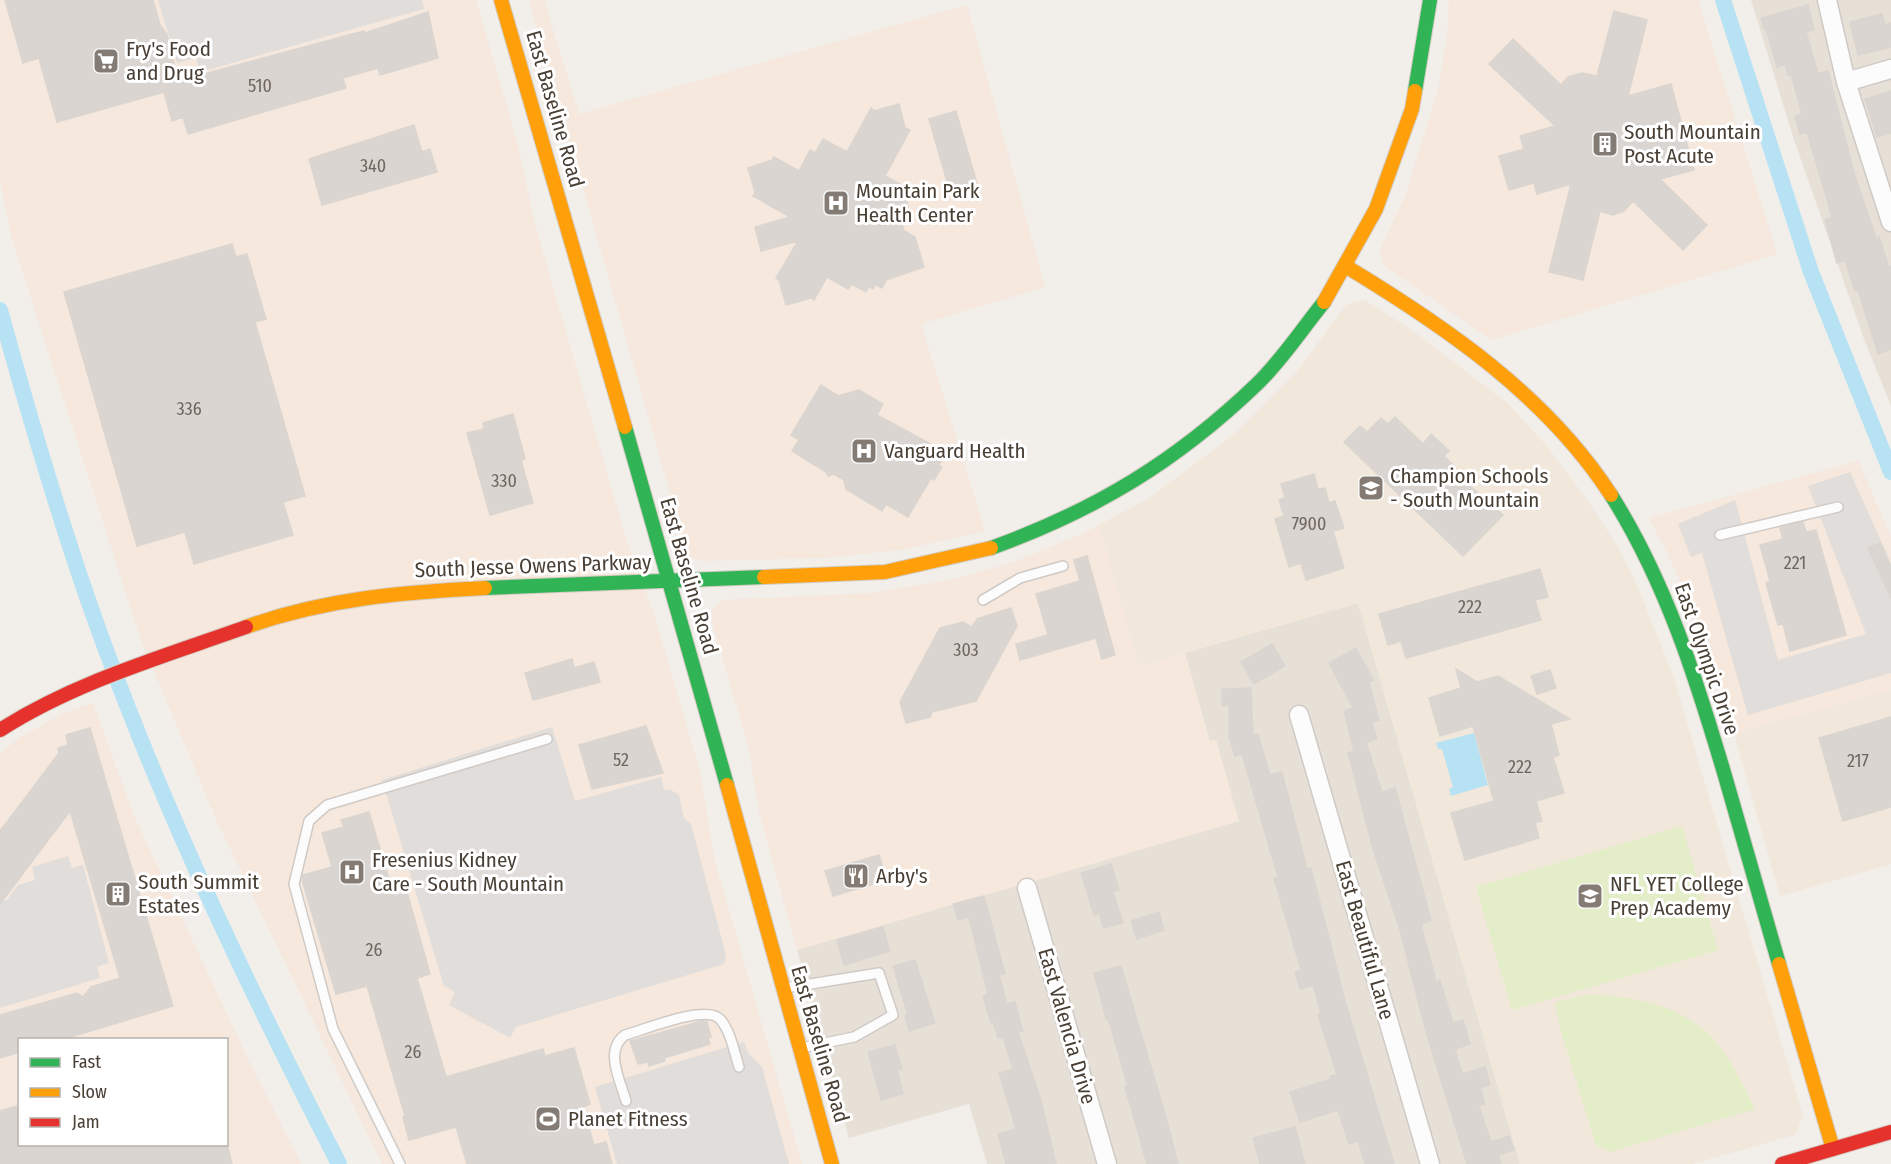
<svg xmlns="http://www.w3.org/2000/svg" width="1891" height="1164" viewBox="0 0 1891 1164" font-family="'Fira Sans Condensed',sans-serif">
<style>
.residential{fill:#e7e0d7}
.commercial{fill:#f6e8dc;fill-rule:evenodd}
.education{fill:#f1e8db}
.garden{fill:#e3edc8}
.parking{fill:#e1ddda}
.water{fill:#b7e2f4}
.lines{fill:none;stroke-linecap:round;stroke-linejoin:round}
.canal{stroke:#b7e2f4;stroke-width:16}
.building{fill:#dad5d1;stroke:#dad5d0;stroke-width:1.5}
.lane-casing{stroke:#cfcac6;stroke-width:12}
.street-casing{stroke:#cfcac6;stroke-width:21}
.fast-casing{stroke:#d3ccc2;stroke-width:16}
.slow-casing{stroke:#d3ccc2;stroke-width:16}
.jam-casing{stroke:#d3ccc2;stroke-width:16}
.lane{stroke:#fdfcfc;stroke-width:9}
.street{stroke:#fdfcfc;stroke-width:18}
.fast{stroke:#30b455;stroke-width:14}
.slow{stroke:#ff9f0a;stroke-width:14}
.jam{stroke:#e5322d;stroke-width:14}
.labels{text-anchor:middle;stroke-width:6;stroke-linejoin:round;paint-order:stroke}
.number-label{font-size:18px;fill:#6f665e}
.poi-label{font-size:21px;fill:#493f35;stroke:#fff;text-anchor:start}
.street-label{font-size:21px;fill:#493f35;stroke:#fff}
</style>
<rect width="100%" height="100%" fill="#f2eeea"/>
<path class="residential" d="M1751 0H1891V406L1864 339 1794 140Z
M1358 602 1520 1164H987L969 1104 849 1138 797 950 1238 821 1216 740 1210 742 1185 653Z"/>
<path class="commercial" d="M0 0H476L518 145 533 216 548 270 627 542 654 614 700 771 714 858 802 1164H382L216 819 141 640 11 236 0 180Z
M529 0H544L579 114 967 5 1045 287 921 324 985 531 901 550 823 558 703 561 693 559 688 555Z
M1449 0H1698L1777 254 1492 340 1383 265 1380 250 1406 194 1439 86 1447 36Z
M1364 300 1409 328 1507 403 1545 444 1590 504 1359 606 1358 603 1185 653 1209 741 1216 740 1239 821 797 950 759 812 749 749 711 619 713 609 723 600 871 593 950 580 1011 563 1082 534 1148 499 1236 433 1297 372 1346 305Z
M1858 461 1891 537V864L1780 896 1734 733 1702 632 1667 552 1649 518Z
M93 703 133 814 248 1059 301 1164H0V754L19 738 64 713ZM20 1040H226V1144H20Z"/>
<path class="education" d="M1364 300 1409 328 1507 403 1545 444 1590 504 1615 542 1635 580 1673 675 1803 1116 1795 1135 1692 1164H1520L1358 603 1139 666 1099 525 1148 499 1236 433 1297 372 1346 305Z
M1891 690V864L1780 896 1734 733Z"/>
<path class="garden" d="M1682 826 1718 950 1512 1010 1476 887Z
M1588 995C1627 995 1675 1004 1705 1031 1727 1051 1742 1082 1755 1109L1610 1152 1596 1145 1560 1028 1555 1002Z"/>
<path class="parking" d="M158 0H422L424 9 200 72 196 58 177 63Z
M1850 472 1891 563V673L1748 715 1702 553 1691 557 1678 524 1735 500 1778 660 1866 634 1808 486Z
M552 727 575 801 661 777 664 790H671L679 795 684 818 691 824 726 955 724 964 516 1027 510 1038 449 1005 455 992 444 986 382 780Z
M68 856 72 868 83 865 109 963 97 967 100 978 0 1008V897L6 901 18 885 35 880 32 867Z
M744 1042 749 1054 762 1067 789 1164H617L595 1087Z"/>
<path class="water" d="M1474 733 1488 785 1451 796 1449 789 1453 787 1442 749H1438L1436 743Z"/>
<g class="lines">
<path class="canal" d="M1723 0 1811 272 1891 472
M0 310C31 423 65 540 106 650 171 826 253 997 339 1164"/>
</g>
<path class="building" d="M5 0H153L160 25 167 34 178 81 364 31 365 33 428 12 438 58 380 75 378 68 343 78 346 88 188 134 183 117 172 121 164 92 57 122 39 58 23 63Z
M1808 5 1814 30 1806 32 1818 73 1828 71 1855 176 1876 238 1879 237 1889 267 1891 266V349L1878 354 1858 290 1855 291 1845 260 1837 263 1825 220 1832 217 1823 186 1807 132 1800 134 1795 116 1802 114 1791 74 1788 75 1785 65 1777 67 1766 29H1764L1761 18Z
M1614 11 1647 20 1628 96 1671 84 1694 170 1660 179 1707 225 1683 250 1633 201 1624 211 1613 215 1600 211 1583 280 1549 272 1571 184 1537 194 1534 183 1509 190 1499 156 1524 149 1520 136 1555 126 1489 64 1513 39 1561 85 1568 77 1582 73 1597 76Z
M1882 14 1885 25 1891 23V47L1858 55 1850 22Z
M1891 91V133L1877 137 1865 99Z
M899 104 905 128 910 130 885 176 902 185 909 210 899 213 904 231 915 237 924 267 886 280 882 288 875 284 873 289 869 286 866 292 852 284 848 289 827 277 814 300 811 298 786 305 779 280 776 278 798 241 761 251 755 227 790 217 753 196 755 192 748 168 772 160 774 157 799 171 810 150 815 153 823 139 847 152 871 108 874 111Z
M956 111 978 187 951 195 929 119Z
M414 125 422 152 430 149 437 172 322 205 309 159Z
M232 244 236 257 247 254 266 319 255 322 305 496 283 502 293 535 194 564 185 532 137 546 64 292Z
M821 385 838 396 859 390 883 404 877 415 938 448 936 451 944 456 939 465 942 467 934 480 931 478 908 517 886 504 882 511 846 489 844 480 834 474 828 476 826 472 792 451 799 440 791 435Z
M513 414 525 459 521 460 533 503 490 515 467 433 484 429 483 423Z
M1395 417 1423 444 1431 434 1449 451 1444 456 1456 468 1453 471 1503 515 1463 556 1344 442 1360 426 1367 432 1381 418 1388 424Z
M1314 474 1318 489 1325 488 1329 503 1335 501 1344 528 1333 531 1344 568 1306 580 1301 563 1289 567 1275 519 1284 516 1279 500 1285 498 1281 484Z
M1803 522 1806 532 1816 530 1846 635 1790 651 1783 624 1778 625 1766 583 1770 581 1760 545 1783 539 1780 528Z
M1880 543 1891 567V598L1868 548Z
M1087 556 1115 655 1102 659 1096 638 1020 660 1016 644 1048 635 1036 594 1080 581 1074 560Z
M1540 569 1548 597 1535 600 1541 620 1406 658 1401 641 1388 645 1379 614Z
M1011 608 1017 626 976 701 932 712 930 717 906 723 900 702 940 628 963 622 972 627 977 619Z
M1272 644 1285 666 1254 684 1241 662Z
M1356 648 1373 680 1369 682 1379 720 1372 722 1377 739 1366 742 1382 792 1395 788 1431 920 1421 924 1436 982 1440 980 1453 1023 1463 1020 1470 1044 1455 1049 1462 1074 1485 1067 1490 1085 1480 1088 1485 1104 1479 1106 1491 1142 1509 1136 1514 1150 1498 1155 1501 1164H1467L1426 1032 1400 930 1373 849 1348 753 1354 751 1344 711 1353 708 1329 663Z
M572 659 574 668 594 662 600 682 533 700 525 673Z
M1456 669 1477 682 1498 676 1570 719 1551 724 1559 755 1553 757 1564 793 1536 801 1542 821 1535 823 1539 838 1465 860 1451 813 1494 801 1473 726 1440 736 1429 698 1461 688Z
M1550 670 1556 688 1537 694 1531 676Z
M1251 688 1253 735 1258 734 1270 775 1282 772 1307 869 1311 868 1344 997 1394 1164H1365L1358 1141 1349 1144 1338 1110 1300 1122 1290 1092 1331 1079V1076L1337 1075 1318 1015 1321 1014 1313 985 1300 989 1295 972 1301 970 1274 878 1278 877 1242 754 1235 756 1229 737V705L1222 706V689Z
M1891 717V807L1843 821 1819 738Z
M646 726 663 773 592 789 579 745Z
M90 728 173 1006 61 1040H20V1052L0 1058V1015L77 993 83 997 91 987 120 978 70 811 0 904V831L59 753 58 748 68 745 66 735Z
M369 812 394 896 407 892 430 974 417 978 446 1077 543 1049 545 1056 574 1048 590 1104 583 1107 594 1145 606 1142 612 1164H467L456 1127 409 1140 403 1117 405 1116 367 986 336 994 302 880 303 875 332 867 322 833 344 827 341 820Z
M879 855 887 880 833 896 825 871Z
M1111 864 1119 890 1113 892 1123 923 1104 928 1099 913 1094 915 1081 873Z
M984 896 1005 974 999 975 1007 1004 1015 1002 1023 1031 1018 1032 1041 1100 1056 1164H1006L998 1134 1016 1129 999 1073 1013 1069 1003 1037 998 1038 993 1022 991 1023 983 996 988 994 969 917 958 920 953 904Z
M1159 912 1164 930 1137 939 1131 921Z
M883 927 890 951 844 965 837 940Z
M915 960 935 1023 909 1031 905 1016 908 1015 893 966Z
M1121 966 1168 1124 1178 1164H1147L1125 1087 1128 1086 1108 1018 1106 1019 1094 973Z
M702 1021 707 1022 711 1037 708 1038 710 1044 664 1058 665 1061 649 1066 648 1062 638 1064 630 1041Z
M895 1045 902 1069 897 1070 903 1094 881 1100 868 1052Z
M20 1105V1144H227L232 1164H0V1111Z
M1295 1127 1305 1164H1260L1253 1138Z"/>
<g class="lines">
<g class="lane-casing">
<path id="lane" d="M1720 535 1838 507
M983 600 1020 578 1063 566
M785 988 879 973 893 1015 854 1037 801 1048
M626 1101C620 1080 604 1050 625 1035 644 1030 705 1004 720 1019 731 1032 734 1051 739 1067
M400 1164 333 1029 294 884 309 821 327 805 547 739"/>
</g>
<g class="street-casing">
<path id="street" d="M1827 0 1846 82 1891 222
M1846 82 1891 69
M1299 715 1430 1164
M1027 888 1107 1164"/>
</g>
<g class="fast-casing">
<path id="fast" d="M1415 91 1430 0
M625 427 727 785
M1611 495C1666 582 1696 678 1725 776 1743 839 1761 902 1779 964
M991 548C1096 510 1177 461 1257 384 1282 360 1302 329 1324 302
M485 588 764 577"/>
</g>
<g class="slow-casing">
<path id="slow" d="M501 0 625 427
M1347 267C1446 327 1547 396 1611 495
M1324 302 1376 209 1412 109 1415 91
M764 577 885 572 991 548
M246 627C323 599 403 592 485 588
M727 785 832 1164
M1779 964 1833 1149"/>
</g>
<g class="jam-casing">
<path id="jam" d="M0 730C75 682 162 657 246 627
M1782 1164 1891 1132"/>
</g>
<use href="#lane" class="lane"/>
<use href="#street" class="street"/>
<use href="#fast" class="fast"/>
<use href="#slow" class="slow"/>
<use href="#jam" class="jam"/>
</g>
<defs>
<g id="supermarket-square" transform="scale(1.35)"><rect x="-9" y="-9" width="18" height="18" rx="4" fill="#847c74" stroke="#fff"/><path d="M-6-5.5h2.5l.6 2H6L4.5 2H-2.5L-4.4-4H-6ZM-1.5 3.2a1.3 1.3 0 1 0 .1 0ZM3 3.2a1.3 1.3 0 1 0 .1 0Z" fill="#fff"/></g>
<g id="building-square" transform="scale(1.35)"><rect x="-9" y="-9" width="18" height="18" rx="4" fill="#847c74" stroke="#fff"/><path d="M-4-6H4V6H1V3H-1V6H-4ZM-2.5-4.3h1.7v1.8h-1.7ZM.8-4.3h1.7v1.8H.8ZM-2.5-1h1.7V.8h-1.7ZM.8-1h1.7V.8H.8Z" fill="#fff"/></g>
<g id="hospital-square" transform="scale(1.35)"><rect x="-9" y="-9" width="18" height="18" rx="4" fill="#847c74" stroke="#fff"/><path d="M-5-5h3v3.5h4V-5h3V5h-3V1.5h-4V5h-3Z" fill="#fff"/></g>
<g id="school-square" transform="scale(1.35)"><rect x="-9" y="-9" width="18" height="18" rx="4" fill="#847c74" stroke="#fff"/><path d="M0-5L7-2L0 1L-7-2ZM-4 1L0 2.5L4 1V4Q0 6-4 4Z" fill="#fff"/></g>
<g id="restaurant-square" transform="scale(1.35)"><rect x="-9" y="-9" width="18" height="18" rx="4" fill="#847c74" stroke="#fff"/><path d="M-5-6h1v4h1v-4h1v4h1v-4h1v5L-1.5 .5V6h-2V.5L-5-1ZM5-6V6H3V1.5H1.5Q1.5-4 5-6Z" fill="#fff"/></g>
<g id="stadium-square" transform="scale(1.35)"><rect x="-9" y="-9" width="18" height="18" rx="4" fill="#847c74" stroke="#fff"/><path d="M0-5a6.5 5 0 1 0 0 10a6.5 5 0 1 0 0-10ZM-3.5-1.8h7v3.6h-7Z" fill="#fff"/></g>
</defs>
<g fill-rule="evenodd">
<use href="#supermarket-square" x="106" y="61"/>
<use href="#building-square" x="1605" y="144"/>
<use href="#hospital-square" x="836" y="203"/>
<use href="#hospital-square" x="864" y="451"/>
<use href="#school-square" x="1371" y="488"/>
<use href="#hospital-square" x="352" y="872"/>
<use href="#restaurant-square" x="856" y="876"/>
<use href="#building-square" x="118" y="894"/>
<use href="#school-square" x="1590" y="896"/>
<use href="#stadium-square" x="548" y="1119"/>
</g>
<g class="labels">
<g class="number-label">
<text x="260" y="92">510</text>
<text x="373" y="172">340</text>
<text x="189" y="415">336</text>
<text x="504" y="487">330</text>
<text x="1309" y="530">7900</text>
<text x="1795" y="569">221</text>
<text x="1470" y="613">222</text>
<text x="966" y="656">303</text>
<text x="621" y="766">52</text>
<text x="1858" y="767">217</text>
<text x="1520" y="773">222</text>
<text x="374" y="956">26</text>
<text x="413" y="1058">26</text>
</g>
<g class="poi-label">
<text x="126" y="56">Fry's Food<tspan x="126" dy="24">and Drug</tspan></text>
<text x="1624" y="139">South Mountain<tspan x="1624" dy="24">Post Acute</tspan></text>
<text x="856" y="198">Mountain Park<tspan x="856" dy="24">Health Center</tspan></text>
<text x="884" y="458">Vanguard Health</text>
<text x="1390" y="483">Champion Schools<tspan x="1390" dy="24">- South Mountain</tspan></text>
<text x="372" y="867">Fresenius Kidney<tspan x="372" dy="24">Care - South Mountain</tspan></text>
<text x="876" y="883">Arby's</text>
<text x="138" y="889">South Summit<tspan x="138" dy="24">Estates</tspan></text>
<text x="1610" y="891">NFL YET College<tspan x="1610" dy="24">Prep Academy</tspan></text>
<text x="568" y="1126">Planet Fitness</text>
</g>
<g class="street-label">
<text transform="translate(555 109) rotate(74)" y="7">East Baseline Road</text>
<text transform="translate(533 566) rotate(-2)" y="7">South Jesse Owens Parkway</text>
<text transform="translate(689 576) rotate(74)" y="7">East Baseline Road</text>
<text transform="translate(1707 659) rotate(71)" y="7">East Olympic Drive</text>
<text transform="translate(1365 940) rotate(74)" y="7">East Beautiful Lane</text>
<text transform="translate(1067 1026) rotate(74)" y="7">East Valencia Drive</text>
<text transform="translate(820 1044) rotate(74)" y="7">East Baseline Road</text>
</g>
</g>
<rect x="18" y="1038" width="210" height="108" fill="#ffffff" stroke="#b6b2ae" stroke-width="1.5"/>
<rect x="30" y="1058" width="30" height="9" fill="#30b455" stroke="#b6b2ae" stroke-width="1.5"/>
<text x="72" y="1068" font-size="18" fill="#493f35">Fast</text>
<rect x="30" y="1088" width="30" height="9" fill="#ff9f0a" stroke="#b6b2ae" stroke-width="1.5"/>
<text x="72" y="1098" font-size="18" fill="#493f35">Slow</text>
<rect x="30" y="1118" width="30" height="9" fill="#e5322d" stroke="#b6b2ae" stroke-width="1.5"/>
<text x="72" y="1128" font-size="18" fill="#493f35">Jam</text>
</svg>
